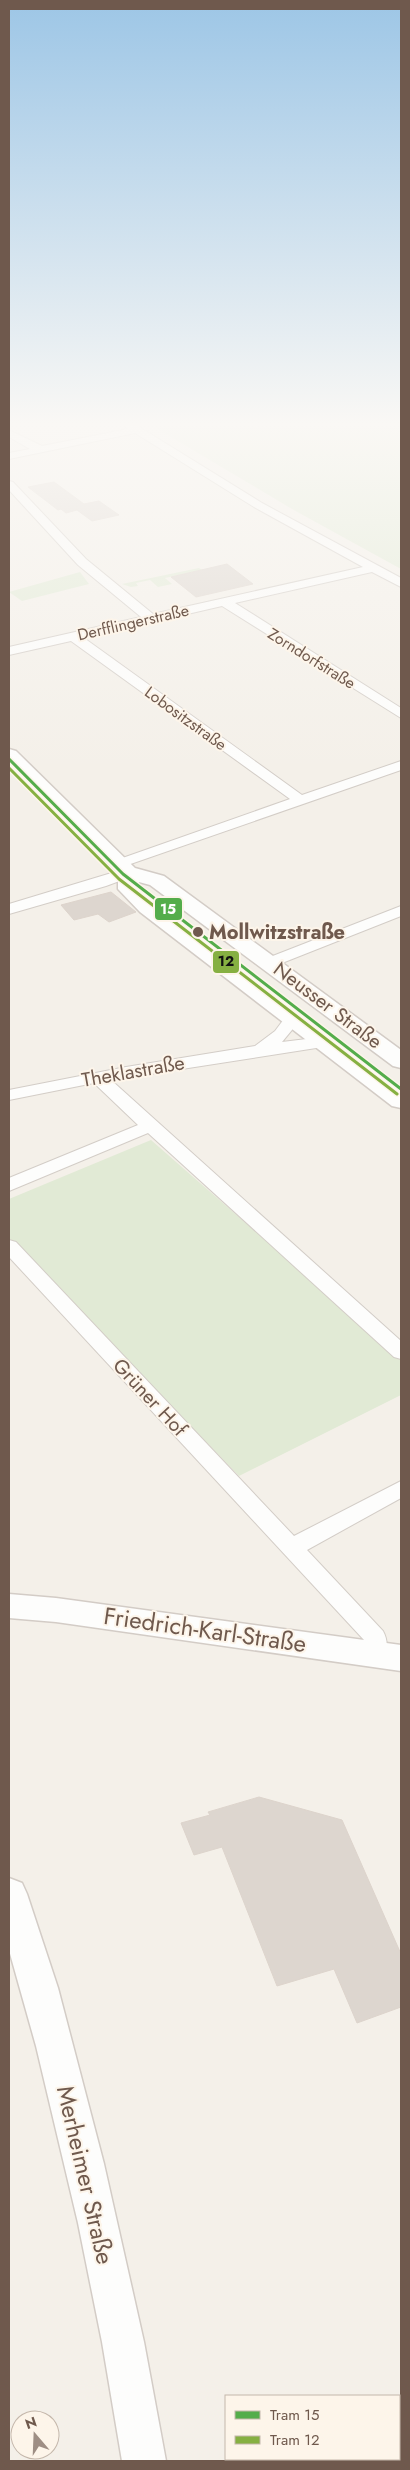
<svg xmlns="http://www.w3.org/2000/svg" width="410" height="2470" viewBox="0 0 410 2470" font-family="Jost,sans-serif">
<style>
.green{fill:#e1ead5}
.building{fill:#ddd6cf;stroke:#ddd4cc}
.lines{fill:none;stroke-linecap:round;stroke-linejoin:round}
.street-casing{stroke:#d3cdc7;stroke-width:2}
.secondary-casing{stroke:#d3ccc6;stroke-width:3}
.street{fill:#fdfdfc;fill-rule:evenodd}
.secondary{fill:#fdfdfc;fill-rule:evenodd}
.tram-1-casing{stroke:#fdf5ea;stroke-width:6}
.tram-2-casing{stroke:#fdf5ea;stroke-width:6}
.tram-1{stroke:#54ad4b;stroke-width:3}
.tram-2{stroke:#86b042;stroke-width:3}
.stop-dot{fill:#6f594d;stroke:#fdf5ea;stroke-width:2}
.labels{text-anchor:middle;stroke-width:4;stroke-linejoin:round;paint-order:stroke}
.far-street-label{font-size:16px;fill:#6f594d;stroke:#fdf5ea}
.stop-label{font-size:20px;font-weight:bold;fill:#6f594d;stroke:#fdf5ea;text-anchor:start}
.street-label{font-size:20px;fill:#6f594d;stroke:#fdf5ea}
.near-street-label{font-size:24px;fill:#6f594d;stroke:#fdf5ea}
.line-badge{stroke:#fdf5ea;stroke-width:2}
.badge-label{font-size:14px;text-anchor:middle;font-weight:bold;fill:#fff}
.pale-badge-label{font-size:14px;text-anchor:middle;font-weight:bold;fill:#111}
</style>
<rect width="100%" height="100%" fill="#f4f0e9"/>
<path class="green" d="M151 425H401V569L292 509Z
M199 568 202 570 165 578 172 584 158 587 150 580 136 583 138 586 131 587 122 584Z
M80 572 89 584 22 601 9 592Z
M151 1140 401 1359V1395L239 1476 9 1239V1199Z"/>
<path class="building" d="M54 482 84 504 99 501 119 515 92 521 77 510 66 513 61 509 58 510 28 487Z
M227 564 253 584 196 597 171 577Z
M111 892 136 912 109 922 98 914 74 920 61 905Z
M259 1797 342 1820 401 1954V2007L357 2023 334 1969 277 1986 222 1847 194 1855 181 1823 210 1815 208 1812Z"/>
<g class="lines">
<g class="street-casing">
<path id="street" d="M124 425H136L262 503 401 578V587L372 572 235 603 401 708V718L222 606 84 638 302 795 401 761V770L119 868 112 864 114 861 290 799 71 641 9 655V647L141 617 78 565 9 490V481L13 482 86 559 153 614 363 567 254 507 135 433 9 459V453L30 449 9 437V430L42 446 128 429Z
M128 868 136 873 133 876 106 886 9 914V904Z
M401 906V916L277 965 271 967 263 962 265 959Z
M293 1014 299 1015 301 1019 282 1042 323 1037 329 1038 331 1042 329 1046 111 1080 401 1341V1359L394 1357 148 1133 9 1191V1178L138 1125 94 1083 9 1100V1090L126 1067 255 1046 275 1031 287 1015Z
M9 1240 16 1242 294 1536 401 1481V1498L307 1550 383 1631C388 1640 388 1651 383 1660L375 1663 367 1660 363 1654 364 1640 9 1257Z"/>
</g>
<g class="secondary-casing">
<path id="secondary" d="M9 749 16 751 135 868 164 876 401 1050V1068L393 1066 150 885 139 882 140 887 156 902 401 1089V1108L392 1106 140 912 118 889V874L9 766Z
M9 1594 56 1598 401 1645V1671L56 1622 9 1618Z
M9 1878 22 1883 27 1894 58 1988 104 2164 144 2342 166 2461H122L102 2342 78 2223 36 2046 9 1950Z"/>
</g>
<use href="#street" class="street"/>
<use href="#secondary" class="secondary"/>
<g class="tram-1-casing">
<path id="tram-1" d="M9 759 123 874 401 1089"/>
</g>
<g class="tram-2-casing">
<path id="tram-2" d="M9 768 119 879 397 1094"/>
</g>
<use href="#tram-1" class="tram-1"/>
<use href="#tram-2" class="tram-2"/>
</g>
<linearGradient id="sky" x2="0" y2="1"><stop stop-color="#9dc6e6"/><stop offset="0.55" stop-color="#faf8f5"/><stop offset="1" stop-color="#faf8f5" stop-opacity="0"/></linearGradient>
<rect width="410" height="771" fill="url(#sky)"/>
<circle class="stop-dot" cx="198" cy="932" r="6"/>
<g class="labels">
<g class="far-street-label">
<text transform="translate(133 622) rotate(-13)" y="6">Derfflingerstraße</text>
<text transform="translate(312 658) rotate(32)" y="6">Zorndorfstraße</text>
<text transform="translate(186 718) rotate(36)" y="6">Lobositzstraße</text>
</g>
<g class="stop-label">
<text x="209" y="939">Mollwitzstraße</text>
</g>
<g class="street-label">
<text transform="translate(328 1005) rotate(37)" y="7">Neusser Straße</text>
<text transform="translate(133 1071) rotate(-10)" y="7">Theklastraße</text>
<text transform="translate(150 1397) rotate(47)" y="7">Grüner Hof</text>
</g>
<g class="near-street-label">
<text transform="translate(205 1630) rotate(8)" y="8">Friedrich-Karl-Straße</text>
<text transform="translate(85 2175) rotate(77)" y="8">Merheimer Straße</text>
</g>
</g>
<g class="line-badge">
<rect x="154" y="897" width="29" height="24" rx="5" fill="#54ad4b"/>
<rect x="212" y="950" width="28" height="24" rx="5" fill="#86b042"/>
</g>
<g class="badge-label">
<text x="168" y="914">15</text>
</g>
<g class="pale-badge-label">
<text x="226" y="966">12</text>
</g>
<rect width="410" height="2470" fill="none" stroke="#6f594d" stroke-width="20"/>
<rect x="225" y="2395" width="175" height="65" fill="#fdf5ea" stroke="#c4b7ab"/>
<rect x="235" y="2411" width="25" height="8" fill="#54ad4b" stroke="#c4b7ab"/>
<text x="270" y="2420" font-size="15" fill="#6f594d">Tram 15</text>
<rect x="235" y="2436" width="25" height="8" fill="#86b042" stroke="#c4b7ab"/>
<text x="270" y="2445" font-size="15" fill="#6f594d">Tram 12</text>
<g transform="translate(35 2435) rotate(341)"><circle r="24" fill="#fdf5ea" stroke="#c4b7ab"/>
<path d="M0-4L9 19L0 12L-9 19Z" fill="#9e8e84"/>
<text y="-8" font-size="14" font-weight="bold" text-anchor="middle" fill="#6f594d">N</text>
</g>
</svg>
